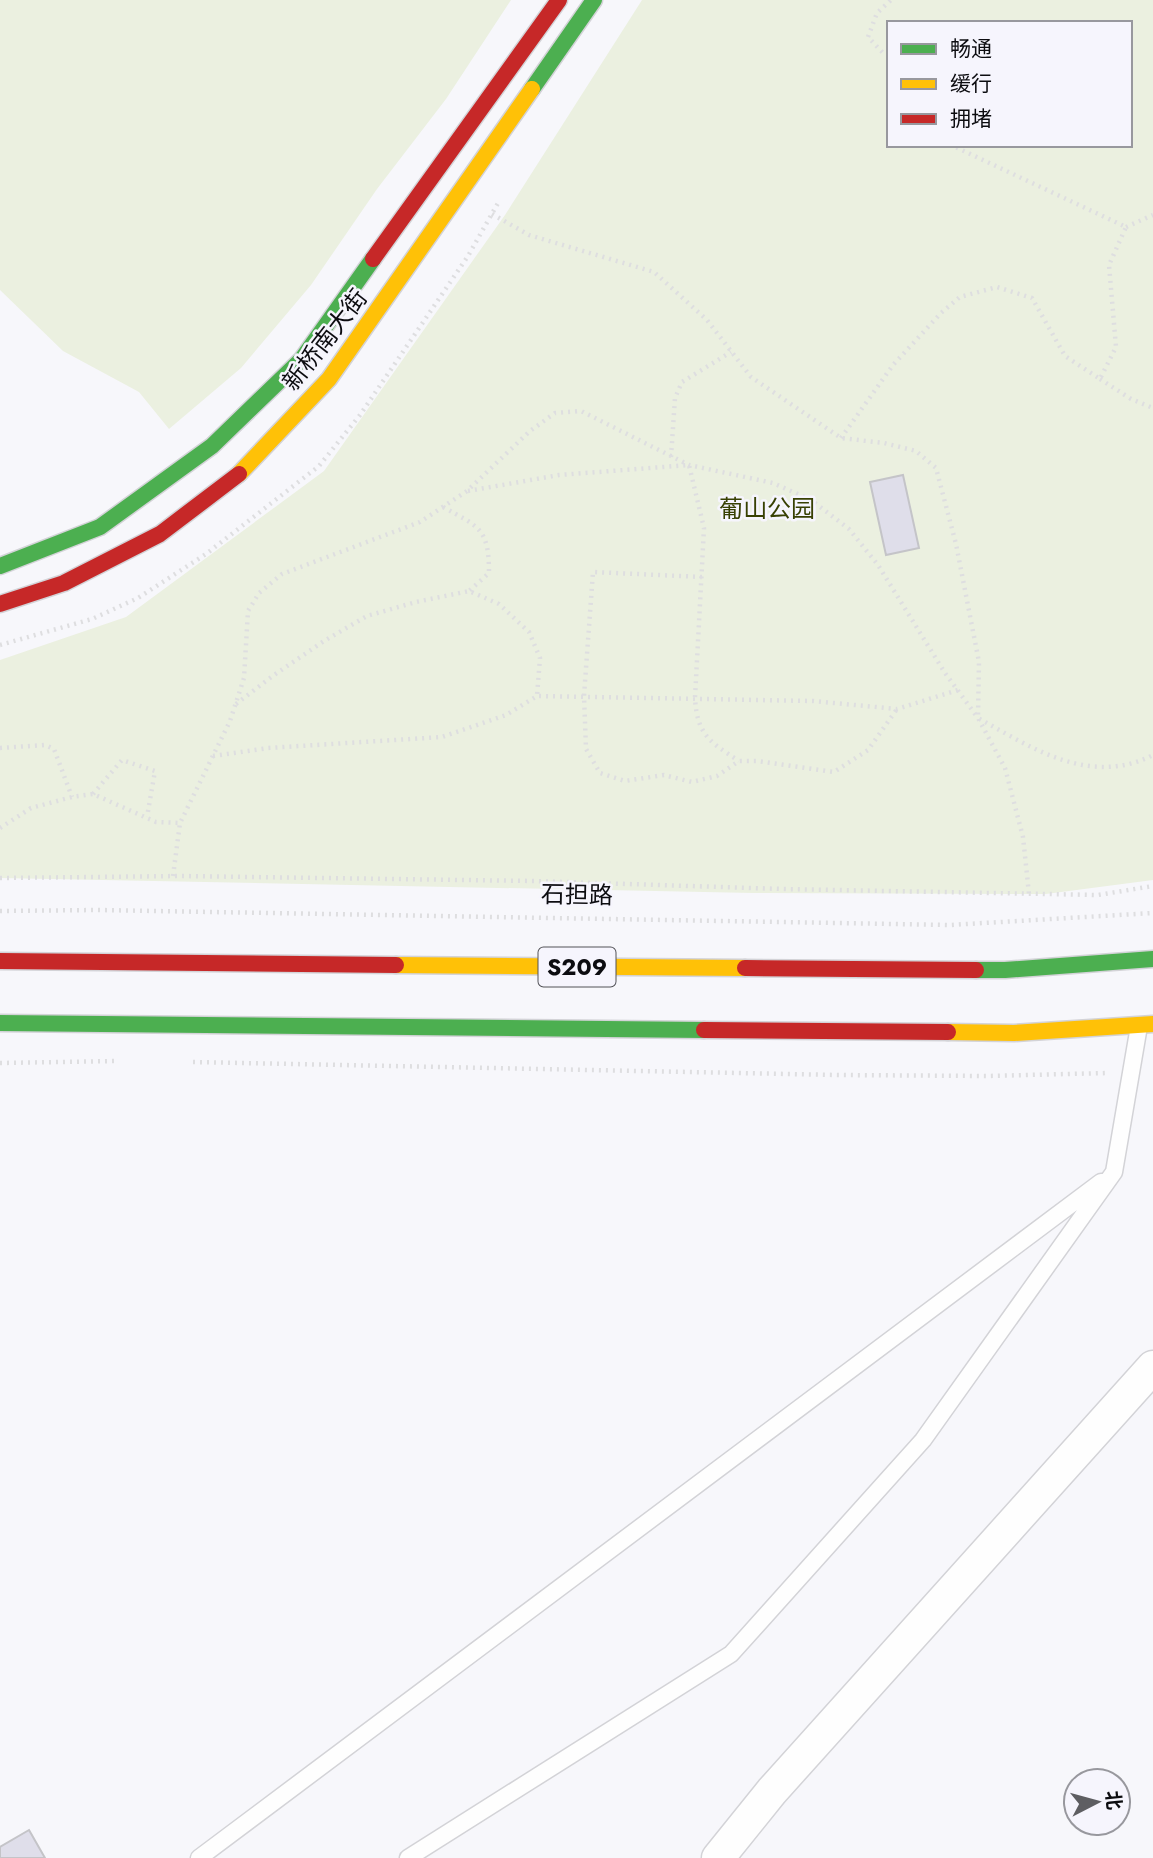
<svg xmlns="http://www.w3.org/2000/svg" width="1153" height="1858" viewBox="0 0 1153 1858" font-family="Jost,'Noto Sans SC',sans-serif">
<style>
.green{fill:#ebf0e0;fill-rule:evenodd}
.building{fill:#dfdeea;stroke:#c4c4c8;stroke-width:2}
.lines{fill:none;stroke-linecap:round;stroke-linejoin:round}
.lane-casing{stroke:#d3d3d7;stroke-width:19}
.street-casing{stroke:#d3d3d7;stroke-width:35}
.fast-casing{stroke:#d3d3d7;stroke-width:19}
.slow-casing{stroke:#d3d3d7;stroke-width:19}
.jam-casing{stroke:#d3d3d7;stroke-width:19}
.path{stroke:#dedee0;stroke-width:4.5;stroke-dasharray:2 5;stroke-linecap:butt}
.lane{stroke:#fefefe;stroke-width:16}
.street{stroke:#fefefe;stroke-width:32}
.fast{stroke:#4caf50;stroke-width:16}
.slow{stroke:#ffc107;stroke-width:16}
.jam{stroke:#c62828;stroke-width:16}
.labels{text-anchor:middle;stroke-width:5;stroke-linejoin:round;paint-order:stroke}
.shield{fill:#f6f5fd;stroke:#525257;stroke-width:2}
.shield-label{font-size:23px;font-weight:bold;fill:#0c0c10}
.street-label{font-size:24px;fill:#0c0c10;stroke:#f6f5fd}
.park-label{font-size:24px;fill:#384103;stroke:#f6f5fd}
</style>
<rect width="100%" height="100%" fill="#f7f7fb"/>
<path class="green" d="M0 0H511L446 99 377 189 311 285 241 368 169 429 139 392 63 351 0 290Z
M642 0H1153V880L1046 894 753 893 0 878V660L126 617 324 471 505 215ZM889 23H1130V145H889Z"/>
<path class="building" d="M903 475 919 548 886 555 870 482Z
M29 1830 45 1858H0V1847Z"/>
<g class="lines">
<g class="lane-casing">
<path id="lane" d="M199 1858 1101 1182
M408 1858 731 1654 923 1440 1114 1172 1139 1026"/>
</g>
<g class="street-casing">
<path id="street" d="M718 1858 772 1791 1153 1367"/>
</g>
<g class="fast-casing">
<path id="fast" d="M532 89 594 0
M0 566 100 527 212 446 302 359 373 259
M976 970H1005L1153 959
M0 1023 704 1030"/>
</g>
<g class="slow-casing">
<path id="slow" d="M239 474 329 379 532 89
M396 965 745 968
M948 1032 1014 1033 1153 1024"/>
</g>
<g class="jam-casing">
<path id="jam" d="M373 259 559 0
M0 604 64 583 160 534 239 474
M0 961 396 965
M745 968 976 970
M704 1030 948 1032"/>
</g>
<path class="path" d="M889 53H883L868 37 877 13 891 0
M492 214 529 235 654 272 707 320 751 377 841 438 884 443 916 451 936 468 956 544 979 662 978 718C1032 748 1090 787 1153 755
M1126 227 1153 215
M1100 379 1131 399 1153 408
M841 438 893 365 941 313 960 297 997 287 1032 298 1065 356 1100 379 1116 347 1109 265 1126 227 951 145
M671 457 675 398 682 382 731 352
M468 491 559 475 689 465 704 528 695 698C697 735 710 742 739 761
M443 507C479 527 489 528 489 573L469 591
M702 577 593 572 584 696 586 749 600 773 625 781 664 775 692 782 717 776 739 761H758L834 772 868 750 897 709
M0 645 92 619 138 598 206 554 319 466 360 415 468 256 498 203
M236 704 274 675 324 641 367 616 416 602 469 591 499 604 529 632 540 658 537 696
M0 748 45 745 54 749 72 797
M213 756 268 748 442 737 506 715 537 696 813 701 897 709 958 690
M93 794 122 760 155 771 147 817
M0 828 31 808 72 797 93 794 156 822 180 823
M173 876 180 823 230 721 244 678 248 611 259 593 282 574 420 522 467 491 530 431 555 413 581 411 689 465 773 483 811 500 849 529 878 565 945 673 978 718 1005 768 1023 837 1029 894
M0 878 181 876 534 881 783 889 1098 895 1153 886
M0 911 98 910 950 925 1153 913
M193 1062 838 1075 987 1076 1108 1073
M0 1063 118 1061"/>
<use href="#lane" class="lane"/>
<use href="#street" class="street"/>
<use href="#fast" class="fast"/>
<use href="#slow" class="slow"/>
<use href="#jam" class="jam"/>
</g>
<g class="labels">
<rect class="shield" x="538.5" y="947.5" width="77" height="39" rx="5"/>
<g class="shield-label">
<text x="577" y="975">S209</text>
</g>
<g class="street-label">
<text transform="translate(325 340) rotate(-52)" y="8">新桥南大街</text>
<text transform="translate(577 895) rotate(1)" y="8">石担路</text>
</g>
<g class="park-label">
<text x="767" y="517">葡山公园</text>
</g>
</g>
<rect x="887" y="21" width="245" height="126" fill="#f6f5fd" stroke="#98989e" stroke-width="2"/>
<rect x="901" y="44" width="35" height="10" fill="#4caf50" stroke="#98989e" stroke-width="2"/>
<text x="950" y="56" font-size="21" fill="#0c0c10">畅通</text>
<rect x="901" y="79" width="35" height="10" fill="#ffc107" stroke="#98989e" stroke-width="2"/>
<text x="950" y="91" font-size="21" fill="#0c0c10">缓行</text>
<rect x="901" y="114" width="35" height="10" fill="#c62828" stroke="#98989e" stroke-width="2"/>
<text x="950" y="126" font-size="21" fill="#0c0c10">拥堵</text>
<g transform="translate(1097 1802) rotate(84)"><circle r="33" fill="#f6f5fd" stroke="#98989e" stroke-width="2"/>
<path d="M0-5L12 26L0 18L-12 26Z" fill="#5e5e62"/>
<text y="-10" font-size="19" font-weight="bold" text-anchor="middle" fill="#0c0c10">北</text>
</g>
</svg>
